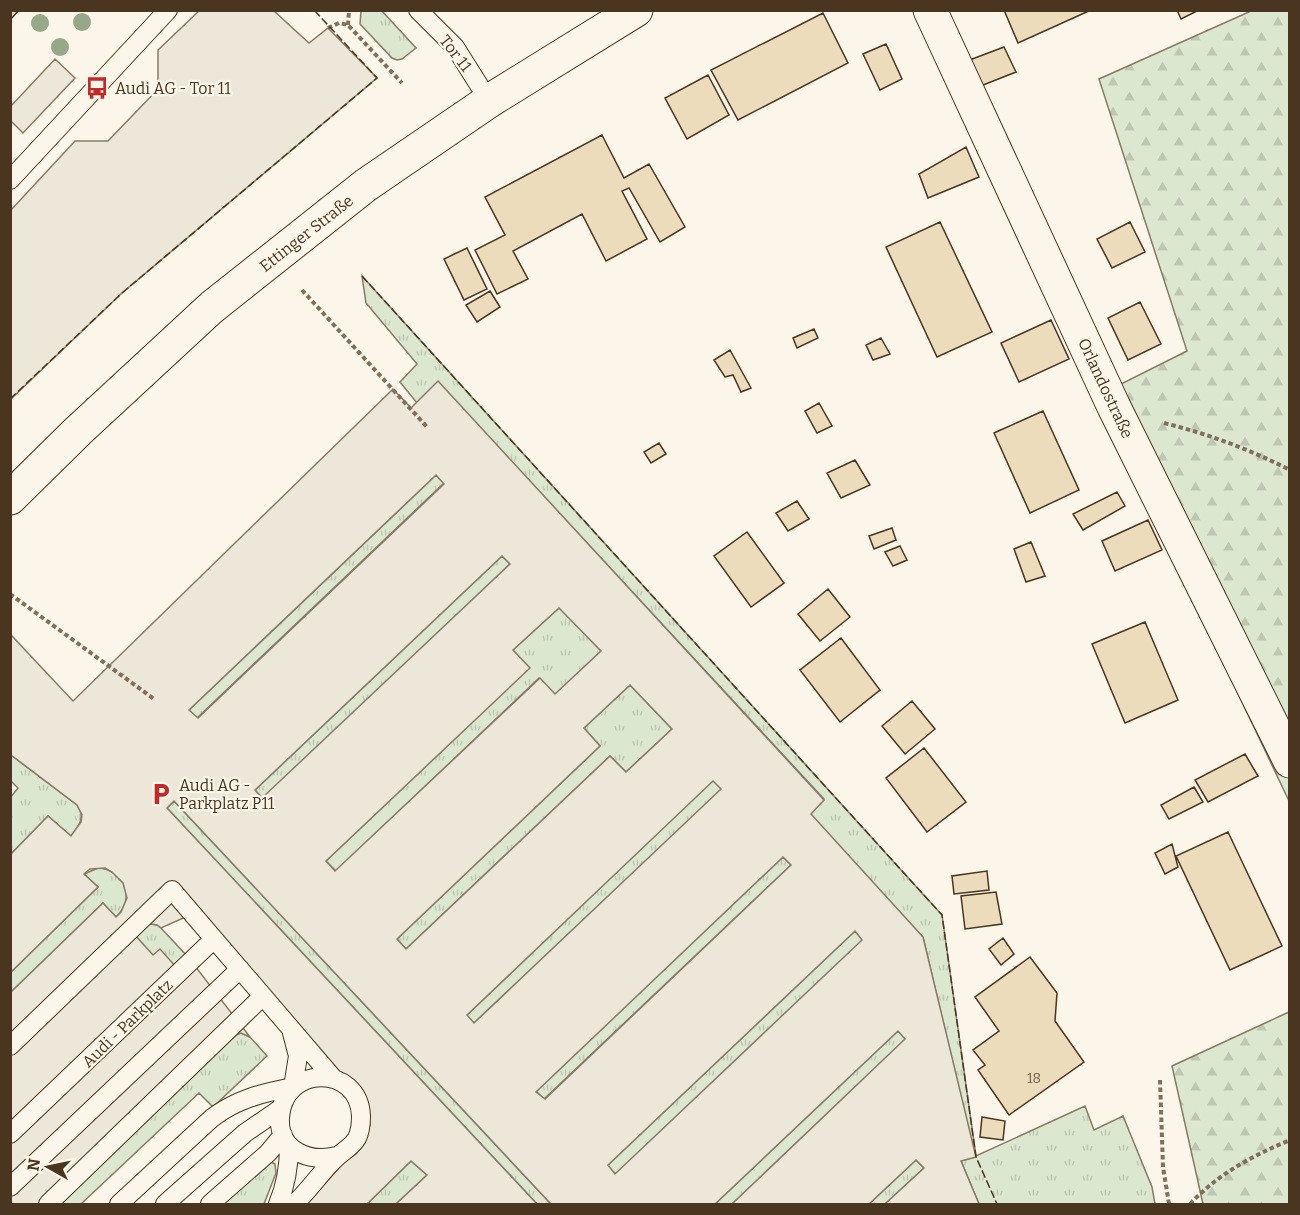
<svg xmlns="http://www.w3.org/2000/svg" width="1300" height="1215" viewBox="0 0 1300 1215" font-family="Bitter,serif">
<style>
.grass{fill:url(#grass-tufts);stroke:#887966;stroke-width:1.5}
.forest{fill:url(#forest-firs);stroke:#887966;stroke-width:1.5}
.parking{fill:#ede7d9;stroke:#887966;stroke-width:1.5;fill-rule:evenodd}
.building{fill:#ecdcbc;stroke:#4a3520;stroke-width:1.5}
.lines{fill:none;stroke-linecap:round;stroke-linejoin:round}
.lane-casing{stroke:#4a3520;stroke-width:20}
.street-casing{stroke:#4a3520;stroke-width:35}
.secondary-casing{stroke:#4a3520;stroke-width:35}
.path{stroke:#7f6f5c;stroke-width:4;stroke-dasharray:4.5 3;stroke-linecap:butt}
.lane{stroke:#fbf6e9;stroke-width:18}
.street{stroke:#fbf6e9;stroke-width:33}
.secondary{stroke:#fbf6e9;stroke-width:33}
.fence{stroke:#4a3520;stroke-width:1.5;stroke-dasharray:8 3;stroke-linecap:butt}
.tree{fill:#96a887}
.labels{text-anchor:middle;stroke-width:4.5;stroke-linejoin:round;paint-order:stroke}
.number-label{font-size:14px;fill:#725f47}
.street-label{font-size:16px;fill:#4a3520;stroke:#fbf6e9}
.poi-label{font-size:16px;fill:#4a3520;stroke:#fbf6e9;text-anchor:start}
</style>
<defs>
<pattern id="grass-tufts" width="24" height="20" patternUnits="userSpaceOnUse" patternTransform="scale(1.5)"><rect width="24" height="20" fill="#dce7d0"/><path d="M3 7l-1-3M5 7V3M7 7l1-3M15 17l-1-3M17 17v-4M19 17l1-3" fill="none" stroke="#bec7b2"/></pattern>
<pattern id="forest-firs" width="22" height="20" patternUnits="userSpaceOnUse" patternTransform="scale(1.5)"><rect width="22" height="20" fill="#dce7d0"/><path d="M5 1l3.5 6h-7zM16 11l3.5 6h-7z" fill="#bec7b2"/></pattern>
</defs>
<rect width="100%" height="100%" fill="#fbf6e9"/>
<path class="grass" d="M361 11H382L416 48 402 59 397 60 392 58 360 24Z
M362 276 942 915 976 1156 1085 1106 1094 1130 1123 1116 1152 1187 1155 1204H979L961 1161 975 1157 923 937 810 814 824 799 438 382 417 403 400 382 417 364 366 303Z
M436 475 444 483 197 718 189 710Z
M502 556 510 564 263 799 255 790Z
M560 607 601 651 555 695 539 678 336 871 326 861 529 668 513 650Z
M630 685 672 729 626 772 610 756 406 949 397 939 600 746 584 728Z
M11 755 77 805C86 817 79 826 71 836L48 816 11 854 10 798 18 788 11 781Z
M713 780 722 789 474 1023 466 1016Z
M174 801 551 1204H537L167 808Z
M783 857 791 865 544 1099 536 1091Z
M98 868C125 870 136 898 116 917L103 903 11 992V972L98 887 84 874Z
M146 923 157 925 161 928 188 957 176 967 153 956 134 934Z
M855 931 863 940 616 1174 607 1166Z
M898 1031 906 1039 884 1060 732 1204H715Z
M241 1033 250 1037 267 1056 213 1107 199 1093 81 1204H56L236 1034Z
M268 1160 275 1164 276 1173 264 1204H218Z
M916 1160 924 1168 885 1204H869Z
M411 1161 427 1175 396 1204H367Z"/>
<path class="forest" d="M1251 11H1289V801L1097 396 1187 351 1099 79Z
M1289 1012V1204H1203L1172 1066Z"/>
<path class="parking" d="M200 10 274 11 309 43 328 28 377 78 122 293 11 399V210L75 141H108L158 89V50Z
M55 59 75 78 23 133 11 121V106Z
M438 381 824 800 811 814 923 937 976 1157 961 1161 979 1204H885L924 1168 916 1160 869 1204H732L905 1039 898 1031 715 1204H551L174 801 167 808 537 1204H396L427 1175 411 1161 367 1204H307L345 1161 356 1154 365 1143 370 1125 368 1109 199 911 161 928 157 925 146 923 134 934 153 955 160 949 176 967 188 957 250 1037 241 1033 236 1035 56 1204H11V992L103 903 116 917 121 912 127 898 123 883 112 872 105 868 90 869 84 874 98 887 11 972V854L48 816 71 836 81 822 82 815 77 805 11 755V635L73 701 393 389 411 408ZM436 475 444 484 198 718 189 710ZM502 556 510 564 262 798 255 790ZM559 608 601 651 555 694 540 678 335 871 326 861 530 668 513 650ZM630 685 672 729 626 772 610 756 406 949 397 939 600 746 584 728ZM713 781 721 789 474 1023 467 1015ZM783 857 791 865 545 1099 536 1092ZM855 931 862 940 615 1174 608 1165Z"/>
<path class="building" d="M10 10H19L10 20Z
M1004 10H1091L1018 43Z
M1177 10H1199L1181 19Z
M823 13 848 63 738 120 711 70Z
M886 44 902 79 880 90 863 54Z
M1004 47 1016 72 978 87 967 61Z
M708 75 729 115 687 139 665 98Z
M602 135 624 178 649 164 685 227 660 242 629 188 622 191 647 239 606 261 582 214 513 251 528 279 497 294 475 250 505 235 485 197Z
M966 147 979 177 928 198 919 174Z
M940 222 992 332 937 357 886 247Z
M1130 222 1145 252 1112 268 1097 239Z
M467 248 487 289 464 300 444 259Z
M490 291 500 307 477 322 466 305Z
M1140 302 1161 344 1128 360 1108 318Z
M1051 320 1069 359 1019 382 1001 343Z
M814 329 818 338 797 348 793 338Z
M881 338 890 354 873 360 866 345Z
M730 350 751 388 741 392 733 375 725 377 714 360Z
M819 403 832 426 817 433 805 411Z
M1043 411 1079 490 1030 513 994 433Z
M659 443 666 454 651 463 644 452Z
M855 460 870 485 841 498 827 473Z
M1117 492 1125 506 1083 530 1073 514Z
M797 501 809 519 788 531 776 513Z
M1148 520 1162 550 1115 571 1102 541Z
M892 528 896 540 874 549 869 536Z
M747 532 784 583 751 607 714 556Z
M1031 542 1045 576 1026 582 1014 549Z
M900 546 907 560 893 566 885 552Z
M828 589 850 617 820 641 798 614Z
M1145 622 1178 700 1125 723 1092 644Z
M841 638 880 690 840 722 800 670Z
M912 701 935 729 905 754 882 726Z
M924 748 966 802 927 832 886 778Z
M1245 754 1258 776 1208 802 1195 780Z
M1194 787 1203 802 1169 819 1161 805Z
M1228 832 1282 946 1230 970 1176 856Z
M1172 844 1178 867 1165 874 1155 853Z
M987 871 989 890 954 894 952 876Z
M996 892 1002 924 965 929 961 896Z
M1003 938 1014 954 1001 965 989 949Z
M1030 957 1057 993 1055 1021 1084 1062 1009 1115 978 1070 985 1065 973 1050 999 1031 975 997Z
M982 1117 1005 1121 1003 1140 980 1137Z"/>
<g class="lines">
<g class="lane-casing">
<path id="lane" d="M418 10 455 47 489 101
M10 180 168 10
M292 1033 298 1056 293 1087
M10 1046 172 890 334 1079
M10 1134 214 939
M10 1187 240 969
M48 1204 263 996
M119 1204 212 1118C237 1099 262 1093 293 1087
M165 1204 245 1133 280 1109
M210 1204 268 1153 283 1135
M278 1204C286 1185 289 1167 289 1146
M294 1204C310 1190 321 1171 337 1157 344 1150 352 1147 357 1138 360 1132 361 1124 361 1116 359 1064 283 1064 280 1118 278 1151 310 1163 337 1156"/>
</g>
<g class="street-casing">
<path id="street" d="M930 10 1114 407 1290 761"/>
</g>
<g class="secondary-casing">
<path id="secondary" d="M10 498 78 431 212 307 366 185 489 101 636 10"/>
</g>
<path class="path" d="M348 25 349 10
M328 28 339 23 348 25 402 83
M302 290 427 427
M1164 423C1208 434 1249 449 1290 470
M10 594 154 699
M1160 1080 1163 1167 1169 1204
M1190 1204C1218 1174 1252 1156 1290 1140"/>
<use href="#lane" class="lane"/>
<use href="#street" class="street"/>
<use href="#secondary" class="secondary"/>
<path class="fence" d="M362 276 942 915 976 1157 997 1204
M10 399 122 293 377 78 314 10"/>
</g>
<g class="tree">
<circle cx="82" cy="22" r="9"/>
<circle cx="40" cy="23" r="9"/>
<circle cx="60" cy="47" r="9"/>
</g>
<defs>
<g id="bus-bare" transform="scale(1.8)"><path d="M-5-6H5V4H4V6H2V4H-2V6H-4V4H-5ZM-3.5-4V0h7V-4ZM-3.5 1.2v1.5H-2V1.2ZM2 1.2v1.5H3.5V1.2Z" fill="#c62828" stroke="#fbf6e9" stroke-width="2.5" paint-order="stroke"/></g>
<g id="parking-bare" transform="scale(1.8)"><path d="M-3.5-5.5H1a3.5 3.5 0 0 1 0 7H-1V5.5H-3.5ZM-1-3.4V-.6H.8a1.4 1.4 0 0 0 0-2.8Z" fill="#c62828" stroke="#fbf6e9" stroke-width="2.5" paint-order="stroke"/></g>
</defs>
<g fill-rule="evenodd">
<use href="#bus-bare" x="97" y="88"/>
<use href="#parking-bare" x="161" y="794"/>
</g>
<g class="labels">
<g class="number-label">
<text x="1034" y="1083">18</text>
</g>
<g class="street-label">
<text transform="translate(456 53) rotate(52)" y="6">Tor 11</text>
<text transform="translate(306 233) rotate(-38)" y="6">Ettinger Straße</text>
<text transform="translate(1106 388) rotate(65)" y="6">Orlandostraße</text>
<text transform="translate(127 1023) rotate(-44)" y="6">Audi - Parkplatz</text>
</g>
<g class="poi-label">
<text x="115" y="94">Audi AG - Tor 11</text>
<text x="179" y="791">Audi AG -<tspan x="179" dy="18">Parkplatz P11</tspan></text>
</g>
</g>
<rect width="1300" height="1215" fill="none" stroke="#4a3520" stroke-width="24"/>
<g transform="translate(48 1167) rotate(279)" stroke="#fbf6e9" stroke-width="4.5" paint-order="stroke">
<path d="M0-4.5L10 22L0 15L-10 22Z" fill="#4a3520"/>
<text y="-9" font-size="16" font-weight="bold" text-anchor="middle" fill="#4a3520">N</text>
</g>
</svg>
